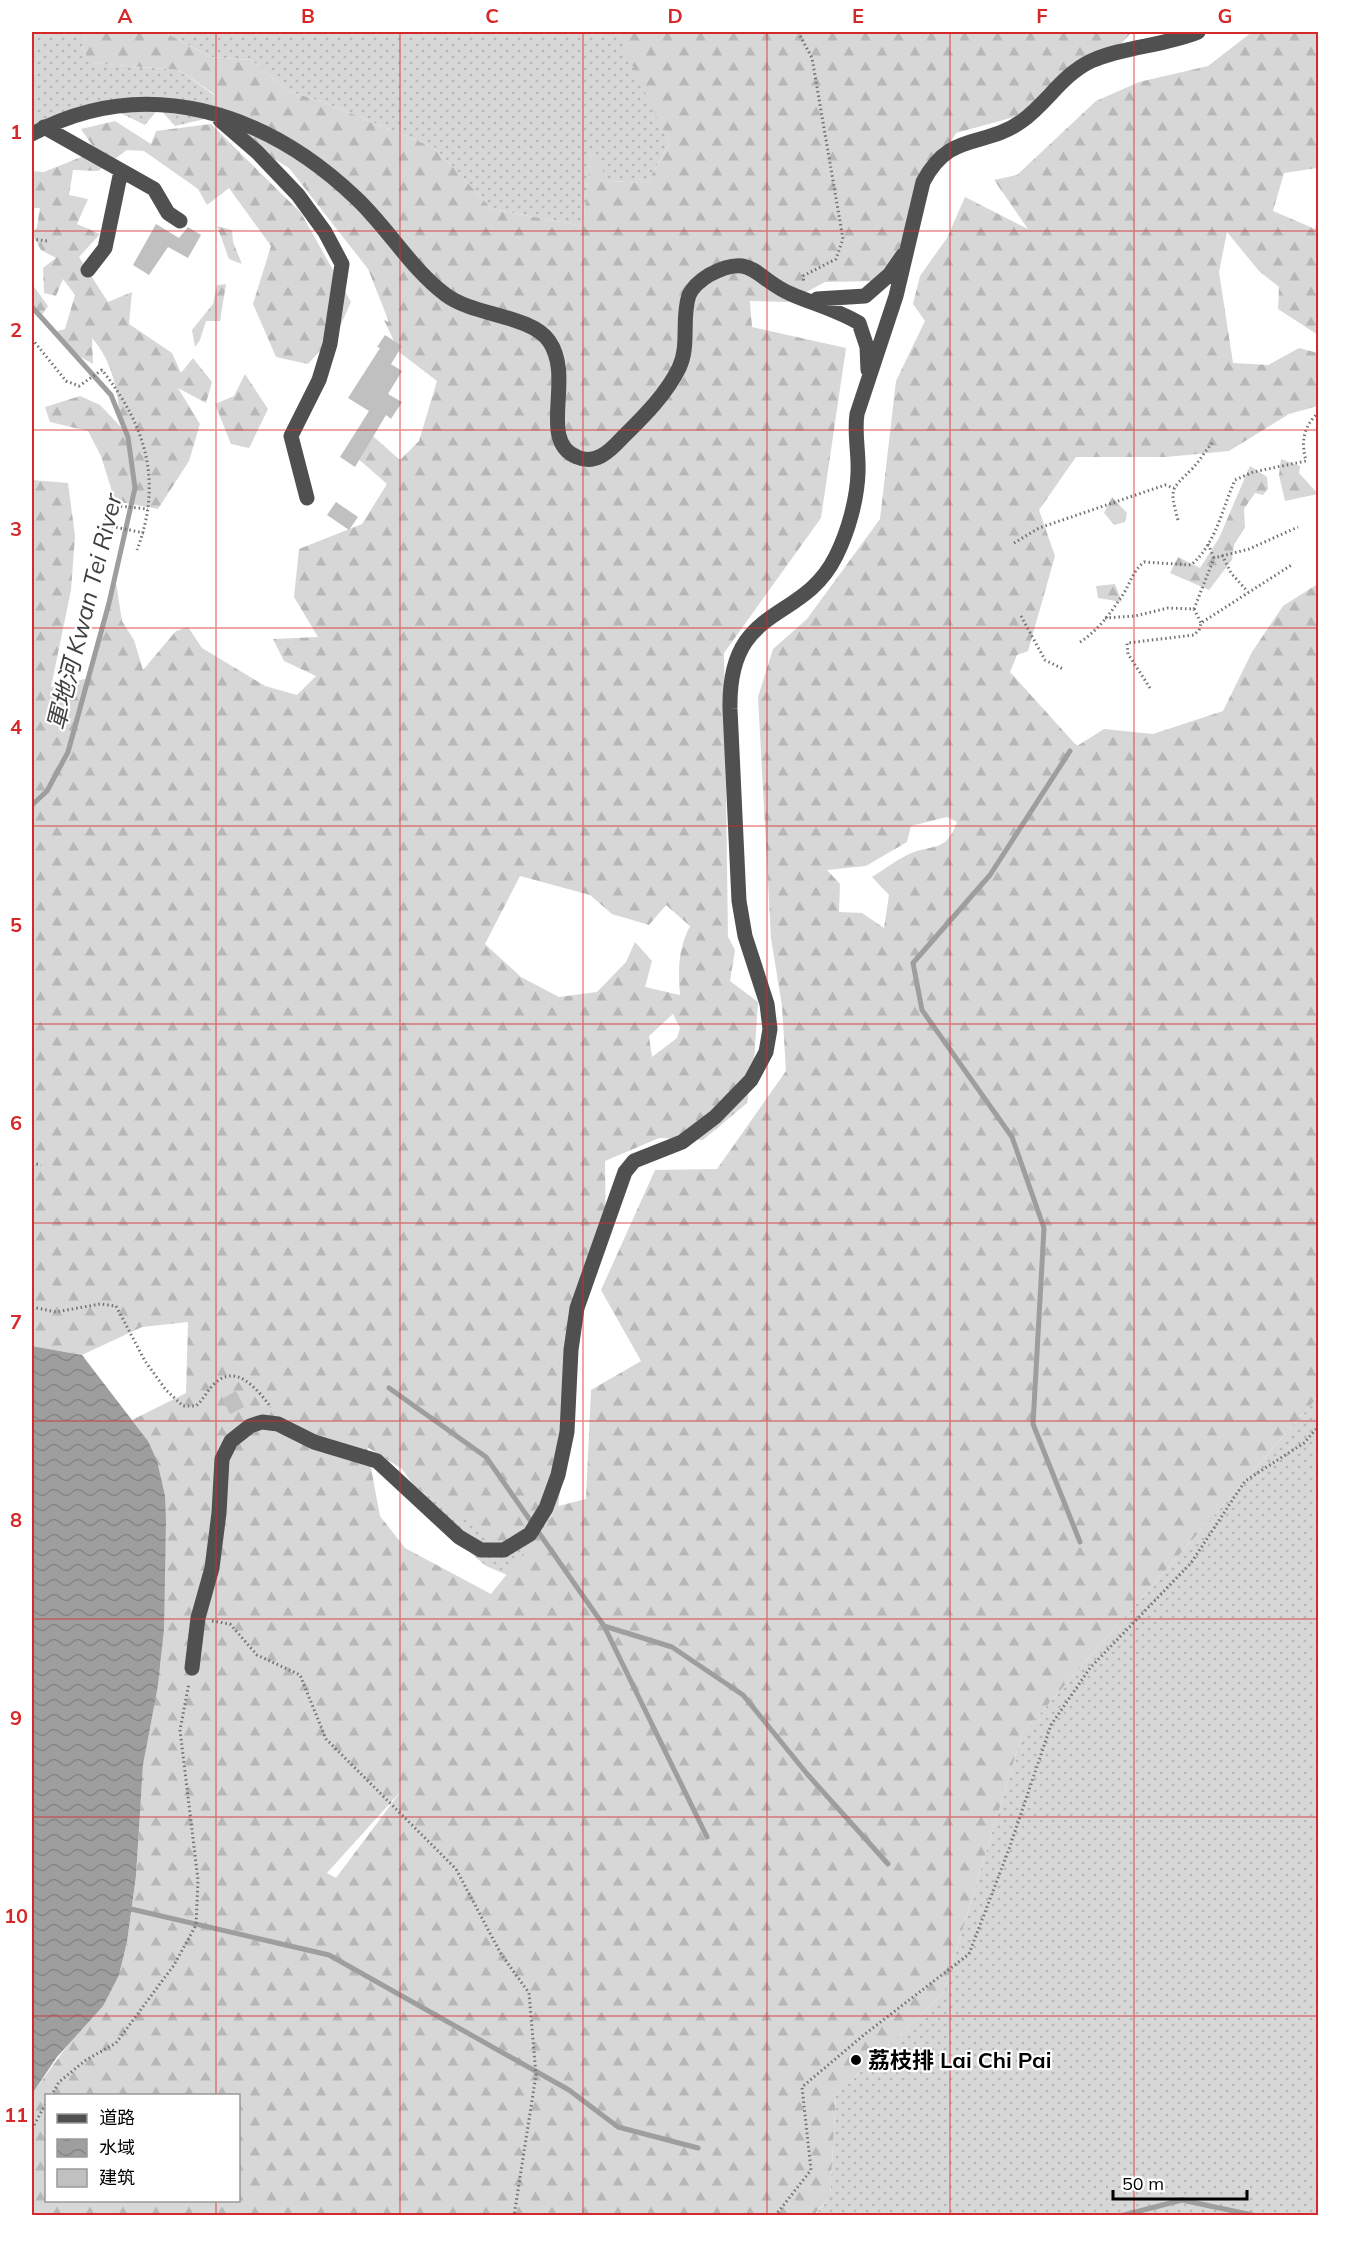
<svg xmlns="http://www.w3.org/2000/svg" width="1350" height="2247" viewBox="0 0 1350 2247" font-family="Mulish,'Noto Sans SC',sans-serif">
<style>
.grass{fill:url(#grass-dots)}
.forest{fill:url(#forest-firs);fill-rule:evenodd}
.water{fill:url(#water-waves)}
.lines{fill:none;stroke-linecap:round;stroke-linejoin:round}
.stream{stroke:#9e9e9e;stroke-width:5}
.building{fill:#c0c0c0}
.path{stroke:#727272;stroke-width:3;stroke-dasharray:1.5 3;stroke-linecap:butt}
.minor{stroke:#505050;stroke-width:15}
.grid{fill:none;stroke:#d62828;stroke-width:1.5;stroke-opacity:0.55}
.poi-dot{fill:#000;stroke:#fff;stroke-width:2}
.labels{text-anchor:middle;stroke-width:4.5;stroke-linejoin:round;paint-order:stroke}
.poi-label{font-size:22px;font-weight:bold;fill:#000;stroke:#fff;text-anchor:start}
.water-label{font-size:24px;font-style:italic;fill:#3f3f3f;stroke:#fff}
.neatline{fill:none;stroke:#d62828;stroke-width:2}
.grid-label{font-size:20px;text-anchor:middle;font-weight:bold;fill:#d62828}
</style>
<defs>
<pattern id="grass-dots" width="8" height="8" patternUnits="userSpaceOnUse" patternTransform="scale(1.5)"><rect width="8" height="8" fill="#d7d7d7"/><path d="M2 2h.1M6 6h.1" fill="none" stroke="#b7b7b7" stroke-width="1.8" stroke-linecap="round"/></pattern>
<pattern id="forest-firs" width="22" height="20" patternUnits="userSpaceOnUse" patternTransform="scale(1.5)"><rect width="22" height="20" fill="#d7d7d7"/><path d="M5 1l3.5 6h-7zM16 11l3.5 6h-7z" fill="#b7b7b7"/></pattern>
<pattern id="water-waves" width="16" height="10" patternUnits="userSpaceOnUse" patternTransform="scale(1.5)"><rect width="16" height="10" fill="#9e9e9e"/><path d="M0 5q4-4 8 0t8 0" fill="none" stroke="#868686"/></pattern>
</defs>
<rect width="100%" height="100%" fill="#fff"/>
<path class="grass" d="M32 32H87L82 47 91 63 179 70 214 95 209 118 175 126 159 108 145 125 112 109 32 137Z
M164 32H620L669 144 647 183 609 181 591 153 583 226 492 209 435 148 323 102 288 91 251 60 211 57Z
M1318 1397V2215L814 2216 830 2197 836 2095 943 1994 1022 1734Z
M412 1485 504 1545 558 1511 515 1578 486 1566 459 1543Z"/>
<path class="forest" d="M87 32H164L211 57 251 60 288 91 323 102 435 148 492 209 583 226 591 152 609 181 647 183 669 144 617 32H1153L1130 34 1111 55 1060 87 1033 112 956 133 914 206 905 240 875 281 825 282 788 302 750 301 752 327 846 348 821 518 724 653 728 937 735 950 730 981 758 1002 754 1062 747 1103 703 1140 659 1138 605 1161 606 1247 577 1324 558 1509V1506L586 1499 591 1390 641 1361 601 1290 655 1170 717 1169 786 1071 782 1006 771 938 758 697 773 649 807 619 880 519 896 381 925 321 913 304 920 276 947 238 965 197 1028 229 994 180 1017 175 1096 101 1139 82 1208 66 1252 32H1318L1317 168 1284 173 1273 211 1315 229 1318 215V335L1278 309 1279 287 1259 271 1227 232 1219 272 1233 363 1268 365 1299 348 1318 353V406L1289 414 1229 451 1166 457H1076L1039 510 1055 556 1028 651 1017 655 1010 672 1077 746 1104 729 1153 734 1223 711 1252 652 1283 606 1316 585 1318 551V1397L1022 1734 943 1994 836 2095 830 2197 813 2216 32 2215V2094L119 1975 127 1942 136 1876 143 1765 161 1660 166 1521 148 1441 132 1420 186 1393 188 1322 142 1327 82 1355 32 1346V480L68 483 75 536 71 590 51 687 89 678 115 576 122 621 134 640 143 670 176 631 188 627 202 648 265 686 297 695 316 676 284 661 273 639 318 637 294 597 299 549 362 524 387 484 347 449 366 430 400 460 419 441 437 381 399 352 384 320 389 322 368 269 289 168 209 118 214 94 179 70 90 63 82 47ZM947 817 957 822C947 850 936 845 914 852 900 857 885 869 872 877L889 895 884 928 862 913 839 912 840 884 827 870 866 866 907 842 911 826ZM520 876 590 895 612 914 649 925 666 905 690 926C678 950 678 969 680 995L645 987 652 961 635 942 626 962 597 992 559 997 521 977 485 944ZM673 1014 680 1028 677 1038 652 1057 649 1036ZM367 1447 402 1469 414 1486 504 1546 556 1512 491 1594 405 1548 380 1516ZM401 1791 336 1878 327 1873ZM46 2096H238V2200H46Z
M115 121 151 144 156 131 211 124 301 213 351 302 339 329 308 364 276 357 253 304 271 246 229 188 207 205 198 189 144 151 127 150 98 171 73 170 69 195 88 199 77 224 100 234 79 257 108 302 132 292 129 324 172 353 181 373 193 358 212 382 206 403 178 388 200 424 189 461 158 509 115 501 101 456 88 431 50 422 45 407 80 396 100 405 121 427C118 394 114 363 92 338L93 364 79 356 54 332 65 329 75 295 63 279 56 296 44 293 43 268 56 258 41 250 32 234 37 227 40 208H32V171L44 172 96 151 81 129Z
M217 226 232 230 233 242 242 264 229 259Z
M32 284 48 306 40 318 32 307Z
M226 284 220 321H206L200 340 195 347 192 330 213 304 217 285Z
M245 374 268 409 249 448 231 444 215 404 234 396Z
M1281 459 1300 466 1299 473 1318 494 1285 501 1279 475Z
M1250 466 1267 477 1268 489 1263 495 1255 493 1244 509 1245 527 1234 545 1232 560 1209 590 1170 573 1178 557 1200 568 1219 538Z
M1112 497 1127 513 1125 522 1114 525 1104 513Z
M1115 584 1122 602 1098 598 1096 586Z"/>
<path class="water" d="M32 1346 82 1355 148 1441 157 1461 165 1496 166 1521 164 1629 158 1685 143 1765 136 1876 127 1942 119 1975 103 2006 57 2057 32 2094Z"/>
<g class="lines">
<path class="stream" d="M32 307 111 395 128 437 135 488 109 603 68 752 47 791 32 805
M1070 751 990 875 913 963 922 1010 1012 1137 1044 1228 1033 1424 1080 1542
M389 1388 486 1457 604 1626 672 1647 743 1695 808 1775 888 1864
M604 1626 707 1837
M131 1909 329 1955 569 2090 618 2127 698 2148
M1120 2216 1182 2200 1257 2216"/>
</g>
<path class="building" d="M156 224 179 238 188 227 201 235 188 258 168 247 149 275 133 265Z
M385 335 402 346 391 364 402 371 388 394 402 402 391 419 386 415 355 467 340 457 369 411 348 398 380 348 377 347Z
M336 502 358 517 349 530 327 515Z
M236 1391 244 1407 230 1414 222 1399Z"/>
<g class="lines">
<path class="path" d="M798 32 812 58 843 239 836 259 803 276 804 283
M32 239 47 241
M32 339 66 381 79 386 102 370C146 426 163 481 137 550
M1178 520C1169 487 1171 490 1193 468 1200 460 1206 450 1213 442
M144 533 105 525 109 505 148 509
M1014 543 1039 528 1165 485 1174 488
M1208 544 1214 558
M1222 555 1231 573 1248 592
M1194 609 1201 623
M1021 616 1045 660 1063 669
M1105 618 1135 616 1168 608 1194 609 1214 558 1249 549 1298 527
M1080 642C1098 631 1112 611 1124 593 1131 581 1133 571 1144 562L1191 565C1216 544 1222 509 1235 480L1253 472 1306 461C1301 442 1303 427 1318 413
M1150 688 1128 654 1127 643 1194 635 1199 630 1201 623 1293 564
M32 1163 41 1165
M32 1307 56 1312 100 1304 116 1306 145 1361 166 1390 183 1406H196C203 1400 207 1391 214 1384 237 1362 257 1390 271 1407
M212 1621 230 1624 257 1655 300 1675 326 1739 456 1869 501 1954 529 1993 536 2075 514 2216
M51 2096 59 2082 86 2060 116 2043 174 1965 196 1925 198 1880 180 1730 189 1683
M32 2129 46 2103
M775 2216 811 2170 802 2087 865 2034 969 1954 1009 1849 1051 1725 1090 1668 1191 1563 1245 1481 1304 1443 1318 1427"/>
<path class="minor" d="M220 120 257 152 298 195 325 232 342 264 330 344 319 380 291 436 307 498
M44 127 154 189 168 213 180 221
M32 134C146 73 266 112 356 198 388 228 411 269 446 295 474 316 531 315 549 341 575 378 537 441 577 457 595 465 609 452 621 439 642 418 666 395 679 368 690 345 681 319 689 295 693 286 701 280 709 275 753 251 755 279 791 294 814 304 837 310 859 323L867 347 868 370
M88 270 105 248 121 171
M817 299 865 296 889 275 903 255
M192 1668 198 1618 212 1568 219 1513 222 1459 231 1441 250 1426 262 1422 278 1424 314 1442 377 1461 459 1537 481 1550H504L530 1534 546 1508 558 1475 567 1432 571 1350 577 1308 625 1172 634 1161 682 1142 715 1117 751 1080 766 1052 770 1029 767 1004 745 936 739 901 730 709C728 602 802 625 836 556 848 532 857 500 858 473 859 452 854 434 857 414L896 296 923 182C950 130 983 149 1022 121 1047 103 1062 75 1091 61 1125 46 1164 46 1198 32"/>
</g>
<path class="grid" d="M216 32V2096M400 32V2216M583 32V2216M767 32V2216M950 32V2216M1134 32V2216M32 231H1318M32 430H1318M32 628H1318M32 826H1318M32 1024H1318M32 1223H1318M32 1421H1318M32 1619H1318M32 1817H1318M32 2016H1318M216 2200V2216"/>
<circle class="poi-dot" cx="856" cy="2060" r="6"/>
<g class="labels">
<g class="poi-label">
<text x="868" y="2068">荔枝排 Lai Chi Pai</text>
</g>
<g class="water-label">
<text transform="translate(85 612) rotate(-76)" y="8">軍地河 Kwan Tei River</text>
</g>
</g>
<rect width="1350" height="2247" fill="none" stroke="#ffffff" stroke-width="66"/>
<rect x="45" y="2094" width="195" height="108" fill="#ffffff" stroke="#999999" stroke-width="1.5"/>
<rect x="57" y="2114" width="30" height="9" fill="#505050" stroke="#999999" stroke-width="1.5"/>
<text x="99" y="2124" font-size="18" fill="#000000">道路</text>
<rect x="57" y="2139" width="30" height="18" fill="url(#water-waves)" stroke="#999999" stroke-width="1.5"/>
<text x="99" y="2154" font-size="18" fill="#000000">水域</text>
<rect x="57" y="2169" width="30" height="18" fill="#c0c0c0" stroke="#999999" stroke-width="1.5"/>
<text x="99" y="2184" font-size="18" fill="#000000">建筑</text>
<path d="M1113 2190v9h134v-9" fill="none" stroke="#000000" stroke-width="3"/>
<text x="1122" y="2190" font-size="18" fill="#000000" stroke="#ffffff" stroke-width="4.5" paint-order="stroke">50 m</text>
<rect x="33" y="33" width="1284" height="2181" class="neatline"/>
<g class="grid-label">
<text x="125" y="23">A</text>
<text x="308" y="23">B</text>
<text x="492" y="23">C</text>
<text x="675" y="23">D</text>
<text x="858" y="23">E</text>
<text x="1042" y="23">F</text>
<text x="1225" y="23">G</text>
<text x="16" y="139">1</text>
<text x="16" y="337">2</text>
<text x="16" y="536">3</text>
<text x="16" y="734">4</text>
<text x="16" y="932">5</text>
<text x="16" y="1130">6</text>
<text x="16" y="1329">7</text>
<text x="16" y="1527">8</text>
<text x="16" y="1725">9</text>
<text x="16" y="1923">10</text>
<text x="16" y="2122">11</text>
</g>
</svg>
